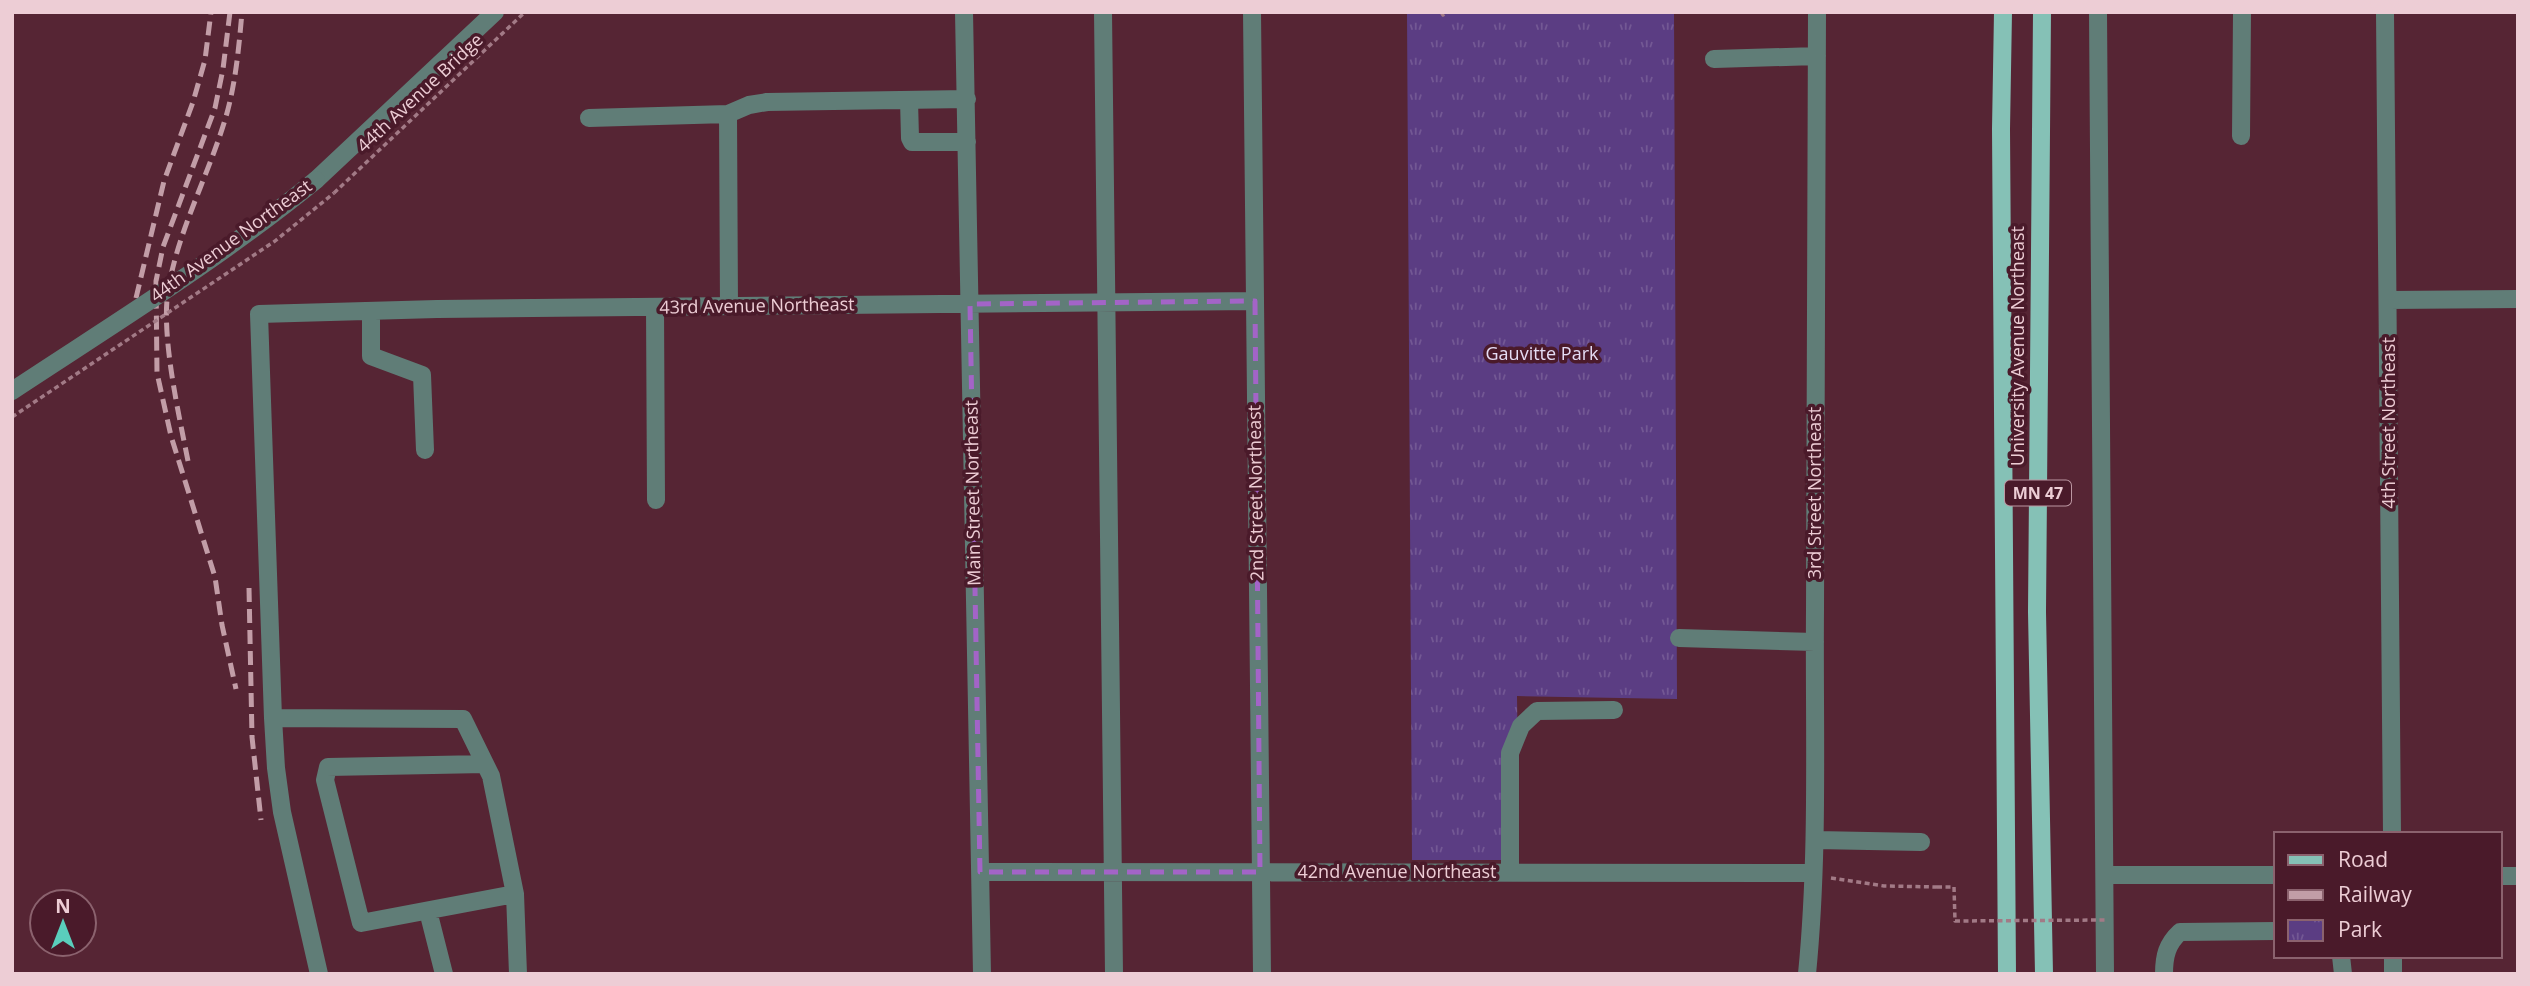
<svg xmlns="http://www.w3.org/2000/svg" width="2530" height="986" viewBox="0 0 2530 986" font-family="'Open Sans',sans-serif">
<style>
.park{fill:url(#park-tufts)}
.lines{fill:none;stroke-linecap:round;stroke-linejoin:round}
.path{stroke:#a27a86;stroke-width:3.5;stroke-dasharray:5 3.5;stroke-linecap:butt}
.minor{stroke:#607d77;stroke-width:18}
.major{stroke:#85c1b6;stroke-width:18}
.rail{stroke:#c29da7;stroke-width:5;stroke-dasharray:14 7;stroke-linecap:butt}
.path-bridge{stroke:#a27a86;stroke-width:3.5;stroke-dasharray:5 3.5;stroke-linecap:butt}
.minor-bridge{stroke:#607d77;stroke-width:18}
.marked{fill:none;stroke:#a364c7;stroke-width:5;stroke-dasharray:14 9;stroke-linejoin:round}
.labels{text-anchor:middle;stroke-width:7;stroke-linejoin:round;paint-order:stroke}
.shield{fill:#4a1a2a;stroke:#bc97a2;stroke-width:2}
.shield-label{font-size:16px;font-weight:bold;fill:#edcdd5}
.street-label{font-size:18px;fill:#edcdd5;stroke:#4a1a2a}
.park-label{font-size:18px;fill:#e5dcf4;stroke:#4a1a2a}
</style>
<defs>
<pattern id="park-tufts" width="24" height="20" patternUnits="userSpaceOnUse" patternTransform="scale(1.75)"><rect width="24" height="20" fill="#5b3d83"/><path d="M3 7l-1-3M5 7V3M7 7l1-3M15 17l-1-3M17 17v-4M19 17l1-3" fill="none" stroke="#735894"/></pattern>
</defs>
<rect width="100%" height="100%" fill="#562534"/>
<path class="park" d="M1407 12H1674L1677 699 1517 696 1519 860H1412Z"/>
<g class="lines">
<path class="path" d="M1441 12 1443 15 1448 12
M334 193 525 12
M1831 878 1884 886 1937 887"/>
<path class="minor" d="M964 12 982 974
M1103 12 1114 974
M1252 12 1262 974
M2098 12 2105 974
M2385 12 2392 834
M1714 59 1817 56
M909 100 910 138 912 142H967
M728 114 729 307
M589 118 728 114 749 105 767 102 967 99
M2241 136 2242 12
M316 180 495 12
M2388 300 2518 299
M655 307 656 500
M371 311V356L422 375 425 450
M1679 638 1815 642
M273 718 259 314 437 309 1255 301
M485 764 328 767 325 780 361 923 515 894
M1816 840 1921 842
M980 872 1813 873
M1510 872V753L1521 726 1537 711 1614 710
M2105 875H2276
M2500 876H2518
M428 911 444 974
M2341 956 2343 974
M2393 956V974
M319 974 282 812 276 768 273 718 463 719 491 776 515 894 518 974
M1807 974C1819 852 1814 731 1815 610 1816 410 1816 211 1817 12
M2164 974C2164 956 2167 944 2180 932L2276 931"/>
<path class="major" d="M2003 12 2001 129 2007 974
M2042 12 2037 612 2044 974"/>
<path class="rail" d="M230 12 223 69 215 108 163 247 156 281 157 373 171 436 215 577 222 625 236 689
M136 298 164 181 193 102 205 60 211 12
M188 461C179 415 161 337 168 291 178 229 210 173 227 113 236 80 239 46 242 12
M249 588 252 737 261 820"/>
<path class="path-bridge" d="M12 417 275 241 334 193
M1937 887H1954L1955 921 2105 920"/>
<path class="minor-bridge" d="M12 391C115 323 221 258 316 180"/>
</g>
<path class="marked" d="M1255 301 1260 872H980L970 304Z"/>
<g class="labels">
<rect class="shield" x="2005" y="480.5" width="66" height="25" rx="5"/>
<g class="shield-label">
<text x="2038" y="499">MN 47</text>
</g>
<g class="street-label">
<text transform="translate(420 93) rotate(-43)" y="6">44th Avenue Bridge</text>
<text transform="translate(231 241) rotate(-36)" y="6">44th Avenue Northeast</text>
<text transform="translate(757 306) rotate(-1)" y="6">43rd Avenue Northeast</text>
<text transform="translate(2018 346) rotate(-90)" y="6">University Avenue Northeast</text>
<text transform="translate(2389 423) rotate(-90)" y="6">4th Street Northeast</text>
<text transform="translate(973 493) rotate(-91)" y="6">Main Street Northeast</text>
<text transform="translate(1256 493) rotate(-91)" y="6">2nd Street Northeast</text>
<text transform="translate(1815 493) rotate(-90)" y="6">3rd Street Northeast</text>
<text x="1397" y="878">42nd Avenue Northeast</text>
</g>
<g class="park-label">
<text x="1542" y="360">Gauvitte Park</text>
</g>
</g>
<rect width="2530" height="986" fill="none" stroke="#edcdd5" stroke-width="28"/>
<rect x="2274" y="832" width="228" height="126" fill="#4a1a2a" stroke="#8b626e" stroke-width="2"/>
<rect x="2288" y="855" width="35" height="10" fill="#85c1b6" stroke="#8b626e" stroke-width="2"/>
<text x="2338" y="867" font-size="21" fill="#edcdd5">Road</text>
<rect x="2288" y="890" width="35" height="10" fill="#c29da7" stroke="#8b626e" stroke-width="2"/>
<text x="2338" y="902" font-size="21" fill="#edcdd5">Railway</text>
<rect x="2288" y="920" width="35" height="21" fill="url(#park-tufts)" stroke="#8b626e" stroke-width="2"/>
<text x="2338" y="937" font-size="21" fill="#edcdd5">Park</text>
<g transform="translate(63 923)"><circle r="33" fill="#4a1a2a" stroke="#8b626e" stroke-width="2"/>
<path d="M0-5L12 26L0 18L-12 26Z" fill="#5acebc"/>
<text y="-10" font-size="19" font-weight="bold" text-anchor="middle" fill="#edcdd5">N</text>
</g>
</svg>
